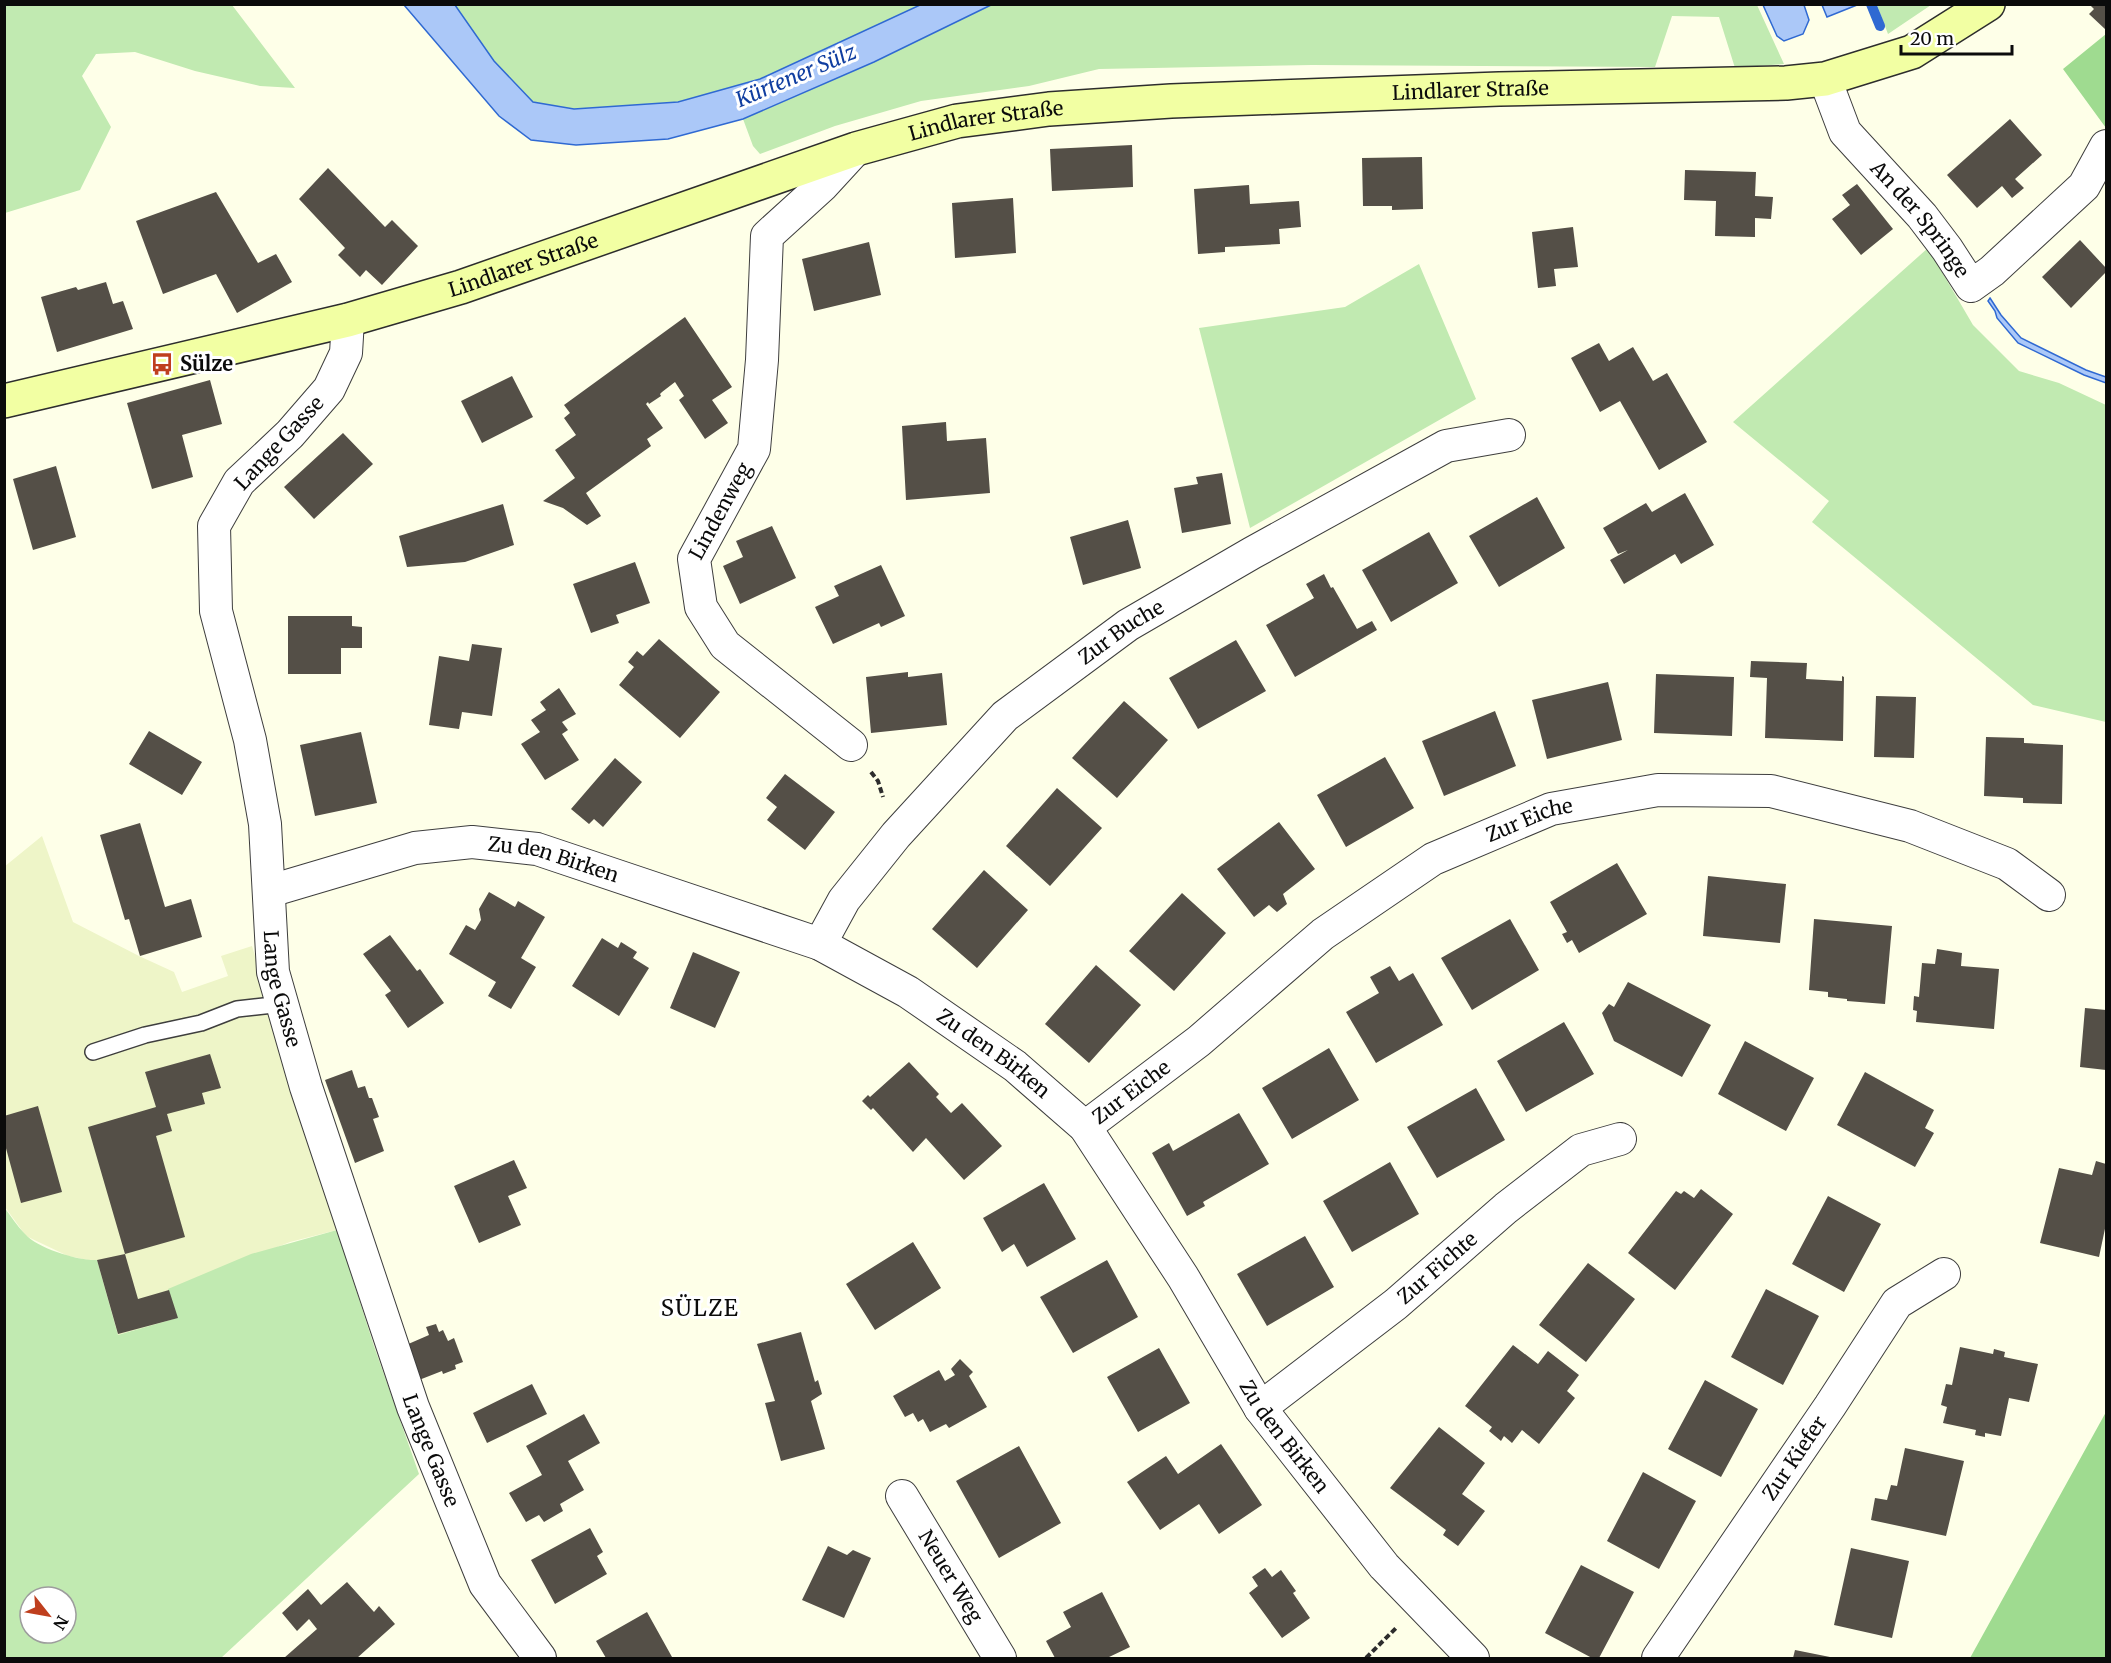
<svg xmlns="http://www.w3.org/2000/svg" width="2111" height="1663" viewBox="0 0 2111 1663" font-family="Merriweather,serif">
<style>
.farmland{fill:#eef5c8}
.green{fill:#c1eab1;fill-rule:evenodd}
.forest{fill:#9fdb90}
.water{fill:#abc8f8;stroke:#2f69d2;stroke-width:1.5}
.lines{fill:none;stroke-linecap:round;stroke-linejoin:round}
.stream{stroke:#2f69d2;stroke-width:10}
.building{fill:#544f47}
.lane-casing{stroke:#3e3e3e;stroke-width:18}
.street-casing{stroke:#3e3e3e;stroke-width:34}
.secondary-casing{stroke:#2d2d2d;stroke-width:36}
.path{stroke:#2d2d2d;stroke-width:4;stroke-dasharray:6 3;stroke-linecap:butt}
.lane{stroke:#fff;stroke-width:15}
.street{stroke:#fff;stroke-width:32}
.secondary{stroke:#f2ffa3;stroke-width:33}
.labels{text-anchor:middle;stroke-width:6;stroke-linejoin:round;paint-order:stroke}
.street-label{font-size:20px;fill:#0b0b0b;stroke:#fff}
.poi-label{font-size:20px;font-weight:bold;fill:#0b0b0b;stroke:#fff;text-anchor:start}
.water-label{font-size:21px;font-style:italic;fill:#103ea0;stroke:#fff}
.quarter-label{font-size:22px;letter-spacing:1.5px;fill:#0b0b0b;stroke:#fff}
</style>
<rect width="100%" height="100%" fill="#feffe8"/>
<path class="farmland" d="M42 836 73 922 139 956 174 972 182 992 228 976 221 956 252 946 337 1230 290 1242 168 1290 177 1318 118 1335 97 1260H88L68 1256 26 1236 5 1207 4 867Z"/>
<path class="green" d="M5 4 232 5 295 88 260 86 195 71 135 52 96 54 82 76 111 127 80 190 5 213Z
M455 5H920L760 79 678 102 574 109 533 102 494 61Z
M991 5H1757L1784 64 1735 68 1719 17 1672 16 1655 67 1312 65 1099 69 1029 86 921 101 835 126 760 154 753 146 743 119 874 62Z
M1877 5V4L1931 5 1888 34Z
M1928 248 1973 325 2019 371 2059 383 2106 405V722L2033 705 2027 700 1812 522 1829 501 1733 422Z
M1419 264 1476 399 1250 528 1199 328 1345 307Z
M4 1207C11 1216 17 1226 25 1234 37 1248 78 1261 97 1260L118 1335 177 1318 168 1289 251 1254 337 1230 374 1346 419 1474 221 1658H5ZM30 1597H66V1633H30Z"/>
<path class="forest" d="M2106 34V128L2063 69Z
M2106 1412V1658H1970Z"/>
<path class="water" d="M404 5H455L494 61 533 102 574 109 678 102 760 79 920 5H991L874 62 743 119 668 139 576 145 531 140 499 116Z
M1763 5H1804L1809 20 1803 34 1784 41 1777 36Z
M1822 5H1857L1827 17Z
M1990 298 2001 315 2021 338 2086 370 2106 377V383L2084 375 2018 343 1997 318 1995 311 1988 301Z"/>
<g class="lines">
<path class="stream" d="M1871 4 1880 26"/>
</g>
<path class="building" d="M2089 4H2106V30L2089 14 2094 9Z
M2010 119 2042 155 2015 179 2024 188 2012 198 2002 186 1977 208 1947 175Z
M1132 145 1133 187 1052 191 1050 149Z
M1422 157 1423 209 1392 210V206H1363L1362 158Z
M328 168 385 227 392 220 418 246 382 285 366 270 360 277 338 255 345 248 299 199Z
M1685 170 1756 172 1755 196 1773 197 1771 219 1755 218V237L1715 236 1716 201 1684 200Z
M1857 184 1893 229 1861 255 1832 219 1850 205 1842 195Z
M1249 185 1250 204 1299 201 1301 227 1279 229 1280 244 1225 247V252L1198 254 1194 189Z
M216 192 258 263 276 254 292 282 237 313 216 274 163 294 136 221Z
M1013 198 1016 253 955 258 952 203Z
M1573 227 1578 267 1554 269 1556 286 1538 288 1532 232Z
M2080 240 2106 268V272L2071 308 2042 277Z
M869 242 881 295 814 311 802 259Z
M106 282 113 304 123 301 133 329 57 352 41 297 76 287 78 290Z
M685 317 732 387 712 400 728 423 705 439 679 400 684 396 675 382 662 392 660 394 661 396 649 404 648 402 646 404 663 428 647 439 651 446 586 493 601 516 587 525 563 508 543 501 575 478 555 450 576 435 564 418 570 413 564 405Z
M1599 343 1609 361 1633 347 1653 381 1667 373 1707 442 1659 470 1620 401 1600 412 1571 358Z
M512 376 533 417 482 443 461 401Z
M210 380 222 424 182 435 193 477 152 489 127 403Z
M946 422 947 441 986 438 990 493 906 500 902 426Z
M343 433 373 464 314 519 284 487Z
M56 466 76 537 33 550 13 479Z
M1222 473 1231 524 1182 533 1174 488 1198 484 1196 477Z
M1685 493 1714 545 1681 564 1675 554 1624 584 1610 560 1628 550 1618 554 1603 528 1646 503 1652 512Z
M1537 497 1565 548 1499 587 1469 536Z
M503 504 514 545 465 562 407 567 399 536Z
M1128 520 1141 568 1083 585 1070 537Z
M772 526 796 578 740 604 723 566 743 557 736 541Z
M1429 532 1458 583 1391 622 1362 570Z
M635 562 650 603 616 615 619 623 591 633 573 584Z
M881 565 905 616 881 627 879 623 833 644 815 607 839 596 834 586Z
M1324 574 1331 588 1333 587 1357 629 1372 621 1377 630 1295 677 1266 625 1314 598 1306 584Z
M288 616H352V626L362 627V648H341V674H288Z
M659 639 720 692 680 738 619 685 634 667 628 662 637 651 643 656Z
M1236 640 1266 691 1198 729 1169 678Z
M472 644 502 648 492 716 462 712 459 729 429 725 439 656 469 661Z
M1751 661 1807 663 1806 679 1842 681V676L1844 677 1843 741 1765 738 1767 678 1750 677Z
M908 672V677L942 673 947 725 871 733 866 677Z
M1656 674 1734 677 1732 736 1654 733Z
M1608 682 1622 740 1547 759 1532 700Z
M559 688 576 714 562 722 568 730 562 734 579 760 545 780 521 744 540 732 531 720 546 710 540 702Z
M1876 696 1916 697 1914 758 1874 757Z
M1124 701 1168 740 1117 798 1072 758Z
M1495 711 1516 766 1444 796 1422 741Z
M149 731 202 762 182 795 129 764Z
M361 732 377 803 315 816 300 745Z
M1986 737 2024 738V743L2063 745 2062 804 2023 803V798L1984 796Z
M1385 757 1414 808 1346 847 1317 795Z
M615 758 642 782 603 827 594 819 589 824 571 809Z
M785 774 835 812 805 850 767 820 777 807 766 798Z
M1057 788 1102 828 1050 886 1006 846Z
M1279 822 1315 869 1283 894 1287 904 1277 912 1269 905 1254 917 1217 869Z
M140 823 165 907 191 899 202 937 140 956 129 919 125 920 100 835Z
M1617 863 1647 914 1579 953 1572 940 1567 943 1562 934 1567 932 1550 902Z
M984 870 1028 910 977 968 932 929Z
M1708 876 1786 884 1780 943 1703 936Z
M489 892 515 907 518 901 545 917 521 958 536 967 511 1009 488 996 496 982 449 954 466 925 475 930 481 920 479 909Z
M1182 893 1226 933 1174 991 1129 951Z
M1510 919 1539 970 1472 1010 1441 958Z
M1814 919 1892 926 1885 1004 1847 1001V999L1828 997V992L1809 990Z
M390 935 417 971 420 969 444 1003 408 1028 385 995 391 991 363 954Z
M602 938 618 948 621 942 637 952 633 958 649 968 619 1016 572 986Z
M1937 949 1962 953 1961 966 1999 969 1994 1029 1916 1022 1917 1011 1913 1010 1914 996 1919 997 1922 963 1935 964Z
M693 952 740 972 715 1028 670 1008Z
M1096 965 1141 1005 1089 1063 1045 1024Z
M1390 966 1399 981 1413 973 1443 1025 1376 1063 1346 1012 1379 993 1370 977Z
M1628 982 1711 1025 1682 1077 1614 1041 1602 1013 1609 1004 1614 1007Z
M2085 1008 2106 1010V1070L2080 1067Z
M1564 1022 1594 1074 1526 1112 1497 1061Z
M1745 1041 1814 1078 1786 1131 1718 1094Z
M1329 1048 1359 1100 1292 1139 1262 1088Z
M210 1054 221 1088 202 1093 205 1104 167 1114 172 1131 156 1136 185 1237 125 1254 88 1127 156 1107 145 1072Z
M909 1062 939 1094 936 1097 951 1113 962 1103 1002 1146 964 1180 926 1138 913 1152 873 1108 871 1110 862 1101 868 1095 870 1097Z
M352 1070 358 1088 365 1086 369 1098H372L379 1117 373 1119 384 1151 355 1163 325 1080Z
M1865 1072 1934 1110 1925 1128 1934 1133 1915 1167 1837 1125Z
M1476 1088 1505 1140 1437 1178 1407 1127Z
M38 1106 62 1192 21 1203 4 1141V1116Z
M1239 1113 1269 1164 1203 1202 1205 1206 1187 1216 1152 1153 1169 1143 1173 1151Z
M514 1160 527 1188 508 1196 521 1225 479 1243 454 1186Z
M2096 1161 2106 1164V1224L2099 1257 2040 1243 2059 1168 2092 1175Z
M1390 1162 1419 1214 1352 1252 1323 1201Z
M1044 1183 1076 1239 1027 1267 1014 1244 1002 1252 983 1218Z
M1701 1189 1733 1214 1675 1290 1628 1253 1676 1191 1681 1194 1684 1191 1694 1198Z
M1828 1196 1881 1224 1844 1292 1792 1264Z
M1305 1236 1334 1287 1267 1326 1237 1274Z
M913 1242 941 1288 875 1330 846 1284Z
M125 1254 138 1299 169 1290 178 1318 118 1334 97 1260Z
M1107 1260 1138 1317 1073 1353 1040 1297Z
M1588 1263 1635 1299 1586 1362 1539 1325Z
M1766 1289 1819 1316 1783 1385 1731 1357Z
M436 1324 439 1332 443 1330 448 1341 454 1338 463 1362 455 1365 456 1369 443 1374 442 1371 419 1380 406 1345 429 1335 426 1327Z
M801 1332 815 1382 818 1380 822 1394 811 1401 825 1449 781 1461 765 1403 775 1401 757 1344Z
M1513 1345 1538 1364 1548 1351 1579 1375 1567 1391 1575 1398 1539 1444 1522 1430 1512 1443 1504 1436 1501 1441 1489 1431 1492 1427 1465 1406Z
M1960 1347 1993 1354 1994 1349 2005 1352 2004 1357 2038 1364 2029 1402 2009 1398 2001 1436 1985 1433V1437L1975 1435 1976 1430 1943 1423 1947 1407 1941 1405 1946 1384 1952 1385Z
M1159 1348 1190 1403 1138 1432 1107 1377Z
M960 1359 973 1372 969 1376 987 1407 949 1428 946 1424 930 1432 923 1419 918 1422 913 1413 905 1417 893 1396 939 1370 945 1381 955 1375 951 1369Z
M1705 1380 1758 1409 1721 1477 1668 1449Z
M532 1384 547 1414 487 1443 473 1413Z
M584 1414 600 1443 568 1461 584 1490 560 1504 563 1511 544 1522 539 1515 526 1522 509 1493 542 1475 526 1446Z
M1439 1427 1485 1463 1462 1494 1485 1511 1458 1546 1443 1535 1446 1530 1390 1488Z
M1221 1444 1262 1505 1219 1534 1199 1504 1160 1530 1127 1482 1166 1456 1178 1474Z
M1019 1446 1061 1523 999 1558 956 1481Z
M1905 1448 1964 1461 1946 1536 1871 1520 1875 1498 1887 1500 1891 1485 1897 1486Z
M1643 1472 1696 1501 1659 1569 1607 1541Z
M590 1528 603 1552 597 1556 607 1574 555 1604 531 1560Z
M828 1546 847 1555 853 1550 871 1558 844 1618 802 1600Z
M1851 1548 1909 1561 1892 1638 1834 1625Z
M1581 1565 1634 1592 1599 1658H1592L1545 1633Z
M1265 1568 1272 1577 1281 1570 1296 1591 1293 1593 1310 1618 1282 1638 1249 1593 1258 1586 1252 1577Z
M347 1582 374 1612 379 1606 395 1624 357 1658H284L317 1629 309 1619 297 1631 282 1613 308 1589 321 1605Z
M1102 1592 1130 1647 1107 1658H1055L1046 1641 1071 1627 1063 1612Z
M647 1612 672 1657 606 1658 596 1641Z
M1795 1650 1830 1657V1658H1793Z"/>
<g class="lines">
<g class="lane-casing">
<path id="lane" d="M93 1052 145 1035 201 1023 237 1009 282 1004"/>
</g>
<g class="street-casing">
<g id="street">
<path id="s1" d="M1825 79 1845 132 1922 216 1947 249 1971 286 1992 271 2084 186 2106 146"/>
<path id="s2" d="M348 320 346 353 329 389 290 434 239 482 214 526 216 611 250 740 265 824 273 972 306 1087 413 1407 485 1584 540 1658"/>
<path id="s3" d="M851 745 725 645 701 607 694 559 754 449 762 360 767 236 822 186 856 149"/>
<path id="s4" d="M270 891 415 848 472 842 537 849 820 944 908 992 1015 1066 1085 1127 1183 1277 1260 1408 1384 1566 1473 1658"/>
<path id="s5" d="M820 944 844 900 896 835 1005 716 1128 625 1252 553 1446 446 1509 435"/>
<path id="s6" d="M1085 1127 1199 1041 1323 934 1433 859 1551 809 1658 790 1771 791 1910 826 2007 864 2049 895"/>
<path id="s7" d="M1260 1408 1396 1304 1506 1208 1581 1150 1620 1139"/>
<path id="s8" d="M902 1496 1000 1658"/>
<path id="s9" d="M1658 1658 1830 1406 1897 1303 1944 1274"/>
</g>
</g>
<g class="secondary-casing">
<g id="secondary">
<path id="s10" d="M4 401 348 320 461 287 856 149 957 121 1049 109 1171 101 1499 89 1786 83 1825 79 1912 52 1988 4"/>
</g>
</g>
<path class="path" d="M871 772 878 781 883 797
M1366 1658 1396 1628"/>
<use href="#lane" class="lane"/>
<use href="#street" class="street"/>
<use href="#secondary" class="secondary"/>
</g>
<defs>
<g id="bus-bare" transform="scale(1.8)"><path d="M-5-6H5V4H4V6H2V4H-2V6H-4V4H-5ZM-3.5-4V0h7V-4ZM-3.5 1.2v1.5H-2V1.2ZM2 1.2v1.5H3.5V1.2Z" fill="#bf3f1e" stroke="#fff" stroke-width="2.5" paint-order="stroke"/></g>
</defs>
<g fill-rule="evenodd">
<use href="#bus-bare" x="162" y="364"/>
</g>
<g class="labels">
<g class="street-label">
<text dy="7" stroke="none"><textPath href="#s10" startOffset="1509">Lindlarer Straße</textPath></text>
<text dy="7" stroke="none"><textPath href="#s10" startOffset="1023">Lindlarer Straße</textPath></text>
<text dy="7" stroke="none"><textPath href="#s1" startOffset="172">An der Springe</textPath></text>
<text dy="7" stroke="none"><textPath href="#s10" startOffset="537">Lindlarer Straße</textPath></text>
<text transform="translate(279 443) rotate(-47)" y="7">Lange Gasse</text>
<text dy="7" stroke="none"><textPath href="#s3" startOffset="309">Lindenweg</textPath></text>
<text dy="7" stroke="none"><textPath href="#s5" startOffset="438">Zur Buche</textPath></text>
<text dy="7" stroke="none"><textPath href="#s6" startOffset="544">Zur Eiche</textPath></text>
<text dy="7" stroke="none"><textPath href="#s4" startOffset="292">Zu den Birken</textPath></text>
<text dy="7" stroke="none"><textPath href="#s2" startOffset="723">Lange Gasse</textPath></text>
<text dy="7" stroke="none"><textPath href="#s4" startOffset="778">Zu den Birken</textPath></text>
<text dy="7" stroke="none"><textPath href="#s6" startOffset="58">Zur Eiche</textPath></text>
<text dy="7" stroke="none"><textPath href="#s7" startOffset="226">Zur Fichte</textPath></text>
<text dy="7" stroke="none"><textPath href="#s4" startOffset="1264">Zu den Birken</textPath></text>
<text dy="7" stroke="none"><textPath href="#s2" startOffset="1209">Lange Gasse</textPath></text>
<text dy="7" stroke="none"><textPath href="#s9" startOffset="242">Zur Kiefer</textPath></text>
<text dy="7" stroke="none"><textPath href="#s8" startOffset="94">Neuer Weg</textPath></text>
</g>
<g class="poi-label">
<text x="180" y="371">Sülze</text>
</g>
<g class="water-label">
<text transform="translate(796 76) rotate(-23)" y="7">Kürtener Sülz</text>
</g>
<g class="quarter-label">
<text x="700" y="1316">SÜLZE</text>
</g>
</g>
<rect width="2111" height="1663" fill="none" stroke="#0b0b0b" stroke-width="12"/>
<g transform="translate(48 1615) rotate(121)"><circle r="28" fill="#ffffff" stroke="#9d9d9d" stroke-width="1.5"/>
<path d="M0-4.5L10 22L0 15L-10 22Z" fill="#bf3f1e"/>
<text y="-9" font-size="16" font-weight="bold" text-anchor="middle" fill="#0b0b0b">N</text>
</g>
<path d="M1901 45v9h111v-9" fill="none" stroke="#0b0b0b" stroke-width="3"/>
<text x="1910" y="45" font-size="18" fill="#0b0b0b" stroke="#ffffff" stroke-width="4.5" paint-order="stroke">20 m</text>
</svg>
